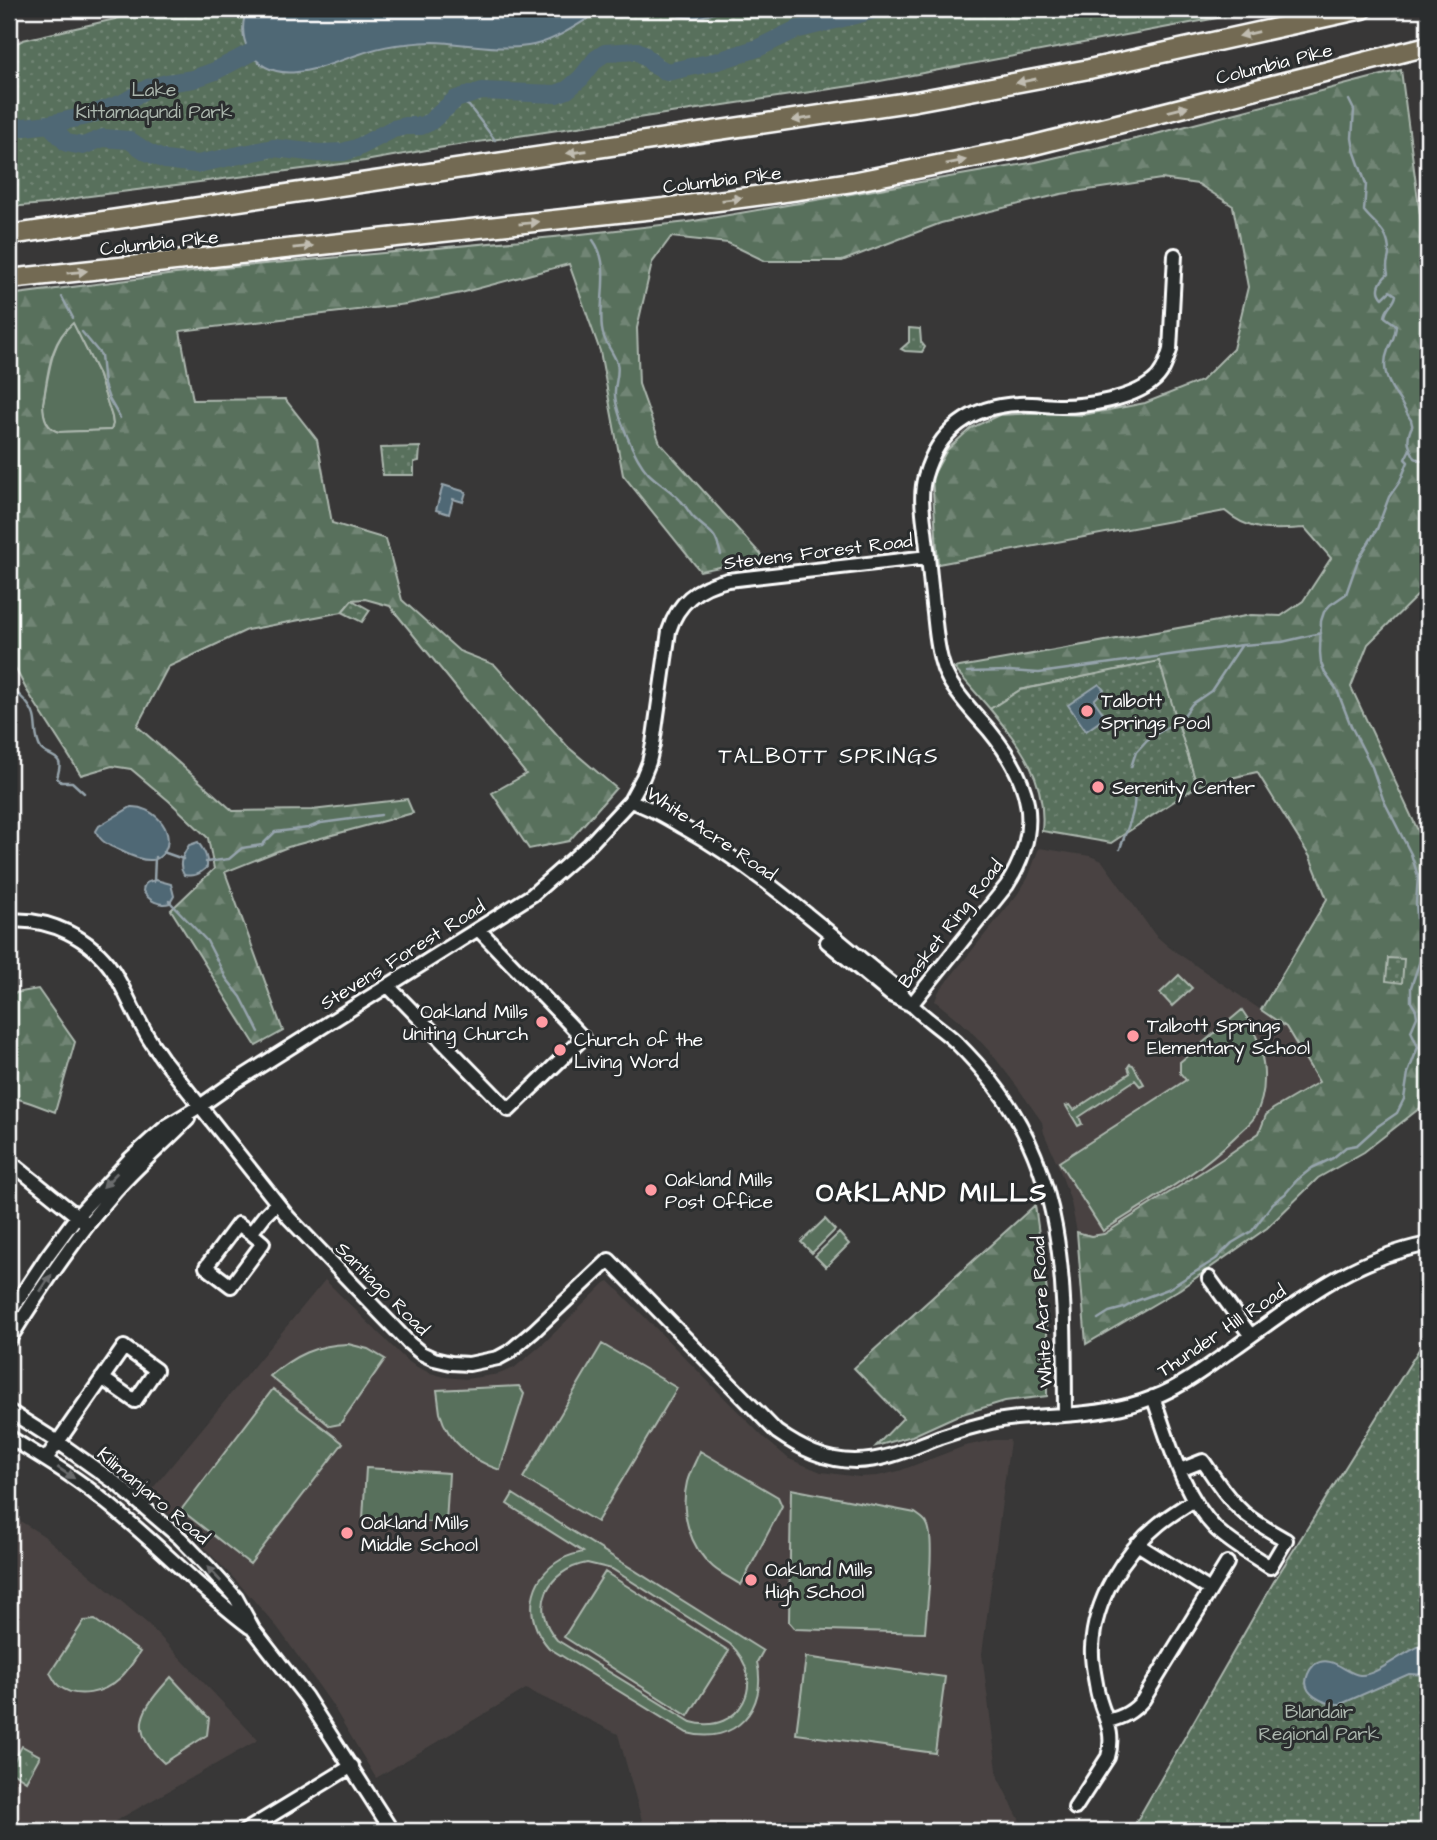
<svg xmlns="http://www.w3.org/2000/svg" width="1437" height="1840" viewBox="0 0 1437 1840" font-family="'Architects Daughter',sans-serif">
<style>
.built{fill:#494342}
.green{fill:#586f5c;stroke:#acb7ae;stroke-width:2;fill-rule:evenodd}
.forest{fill:url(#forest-firs);stroke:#acb7ae;stroke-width:2;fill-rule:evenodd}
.park{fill:url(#park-dots);stroke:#acb7ae;stroke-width:2}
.water{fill:#506875;stroke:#96a4ac;stroke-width:2}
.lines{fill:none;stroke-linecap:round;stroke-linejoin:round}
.stream{stroke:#96a4ac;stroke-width:2.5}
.river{stroke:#506875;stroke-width:18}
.minor-casing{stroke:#fff;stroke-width:18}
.highway-casing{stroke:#fff;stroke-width:23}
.minor{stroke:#2a2d2e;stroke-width:12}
.highway{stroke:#736b52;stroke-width:18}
.oneway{fill:#c0bcb1}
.oneway2{fill:#6a6c6d}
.poi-dot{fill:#ff9aa2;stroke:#2a2d2e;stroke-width:2.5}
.labels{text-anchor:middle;stroke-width:6;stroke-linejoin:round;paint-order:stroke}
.street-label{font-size:19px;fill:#fff;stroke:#2a2d2e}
.park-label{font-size:19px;fill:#acb7ae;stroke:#2a2d2e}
.poi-label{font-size:19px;fill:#fff;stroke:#2a2d2e;text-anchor:start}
.neighbourhood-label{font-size:21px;letter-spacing:2px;fill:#fff;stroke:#2a2d2e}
.district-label{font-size:26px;font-weight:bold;letter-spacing:2px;fill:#fff;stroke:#2a2d2e}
</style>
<defs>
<pattern id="forest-firs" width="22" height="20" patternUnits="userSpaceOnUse" patternTransform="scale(1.75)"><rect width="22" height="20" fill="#586f5c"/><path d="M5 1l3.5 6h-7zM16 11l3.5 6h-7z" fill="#718574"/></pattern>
<pattern id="park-dots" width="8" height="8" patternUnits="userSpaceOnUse" patternTransform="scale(1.75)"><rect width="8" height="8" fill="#586f5c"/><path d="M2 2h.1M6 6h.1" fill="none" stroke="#718574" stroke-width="1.8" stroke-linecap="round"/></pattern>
</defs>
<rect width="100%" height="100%" fill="#383737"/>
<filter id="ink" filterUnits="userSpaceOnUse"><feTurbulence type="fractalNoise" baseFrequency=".0143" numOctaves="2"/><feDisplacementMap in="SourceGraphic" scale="14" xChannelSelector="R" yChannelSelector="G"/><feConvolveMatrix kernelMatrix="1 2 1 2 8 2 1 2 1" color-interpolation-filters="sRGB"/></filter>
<g filter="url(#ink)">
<path class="built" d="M1039 848 1090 856 1102 861 1155 935 1170 948 1286 1027 1319 1081 1273 1109 1266 1115 1259 1133 1222 1159 1104 1234 1091 1236 1077 1232 1071 1202 1058 1165 1044 1133 1042 1122 1016 1085 992 1054 968 1028 935 1001 939 991 1017 895 1028 878Z
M325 1280 406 1360 417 1367 430 1373 445 1377 466 1379 499 1374 514 1368 544 1343 605 1283 609 1281 764 1438 789 1459 821 1472 859 1477 878 1476 899 1471 965 1446 994 1440H1010L982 1654 998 1778 1025 1831H645L618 1734 526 1689 376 1778 331 1703 278 1628 242 1587 203 1546 148 1494Z
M9 1514 44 1536 148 1624 258 1740 98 1831H40L9 1815Z"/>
<path class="green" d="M73 322 98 373 112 417 113 424 112 430 59 432C46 429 43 415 43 403 49 374 50 343 73 322Z
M1242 1010C1263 1039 1273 1085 1254 1118 1249 1125 1241 1131 1235 1137 1196 1175 1148 1202 1103 1231L1059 1162 1186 1080 1180 1073V1062Z
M1130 1064 1133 1065 1144 1084 1140 1086 1135 1080 1079 1117 1082 1124 1078 1126 1066 1106 1070 1105 1074 1110 1130 1073 1128 1067Z
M825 1219 835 1230 812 1253 801 1242Z
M839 1233 849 1244 826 1267 815 1256Z
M348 1344 368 1349 385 1359 340 1424 330 1426 270 1376C295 1355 315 1345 348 1344Z
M602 1344 677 1388 597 1522 523 1478Z
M519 1386 524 1394 500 1470C473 1461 448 1442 440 1413 439 1405 438 1398 437 1390Z
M273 1389 343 1443 250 1564 181 1510Z
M700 1451 778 1497 782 1506 741 1585C732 1579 721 1574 713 1567 689 1547 680 1511 687 1482 690 1471 696 1461 700 1451Z
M366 1468 449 1473 446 1523 363 1518Z
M791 1489 915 1513C919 1516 925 1519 927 1524 936 1538 926 1613 925 1633L795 1629 789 1622Z
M513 1494 763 1651 757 1662C768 1708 735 1746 687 1733L549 1648C523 1618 527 1579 562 1559 569 1555 576 1554 583 1552L507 1504ZM587 1563 612 1569 730 1644C769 1680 740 1736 691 1722L557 1640C528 1607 548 1570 587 1563Z
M605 1572 729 1651 688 1716 564 1637Z
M95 1620 140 1652C134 1661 128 1671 120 1678 104 1693 77 1700 59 1686 55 1683 53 1677 50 1673L84 1621Z
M806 1657 945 1677 935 1753 796 1734Z
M171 1677 209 1718 207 1735 164 1763C127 1729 141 1710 171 1677Z"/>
<path class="forest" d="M1401 70 1428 276V585L1368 644 1351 687 1428 852V1073L1420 1108 1364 1152 1318 1178 1267 1228 1180 1289 1086 1344 1077 1232 1091 1236 1104 1234 1222 1159 1259 1133 1266 1115 1273 1109 1319 1082 1286 1027 1261 1010 1327 899 1310 857 1257 772 1197 786 1158 662 1020 690 990 709 954 668 1251 615 1281 616 1303 601 1331 558 1305 528C1274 530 1250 533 1225 511L938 564 932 477 947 450 971 428 999 415 1037 413 1083 415 1145 403 1201 381 1233 349 1248 287 1233 206 1198 184 1161 179 1061 194 941 223 842 261H765L728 243 671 237 652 263 637 328 639 384 660 443 764 558 700 571 623 475 600 351 569 264 461 293 407 304 180 331 193 400 285 399 317 440 332 523 386 539 402 600 459 651 495 665 568 747 616 788 569 841 529 849 492 793 526 774 390 606 365 599 352 600 342 612 247 630 168 667 137 726 233 811 312 810 407 799 413 813 288 847 225 872 283 1031 256 1046 171 910 214 869 208 838 169 801 131 769 112 766 81 775 26 689 9 656V295L223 268 554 237 688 222 1036 162 1152 135ZM73 323 98 373 112 417 113 424 111 430 59 432C46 429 43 415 43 403 48 375 49 342 73 323Z
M38 989 75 1042 55 1112 31 1103 9 1096V994Z
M1035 1205 1047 1292 1039 1295V1305L1047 1314V1396L1005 1401 956 1416 912 1436 876 1446 903 1418 854 1368Z"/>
<path class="park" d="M143 9H1241L1233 15 864 84 438 148 365 161 82 197 46 204 9 207V47L23 40 115 19Z
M909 328 920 329 921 342 925 347 922 352 905 351 901 349 909 342Z
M420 447 419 461 414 462V475H383L380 448Z
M352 600 370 610 362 622 342 612Z
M1159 661 1197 786 1111 843 1042 831C1047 779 1021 747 990 709L1020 690Z
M1388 958 1404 959 1402 983 1386 981Z
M1179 975 1192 988 1172 1006 1160 993Z
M1428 1335V1831H1131L1273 1583Z
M22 1746 40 1756 26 1781 9 1770Z"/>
<path class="water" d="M248 9H604C580 22 556 42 528 46 496 51 464 43 433 42 424 42 415 43 406 44 394 45 381 47 369 51 334 61 274 95 248 49 242 38 241 20 248 9Z
M663 9H727C700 18 690 23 663 9Z
M443 485 466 492 463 502 453 499 449 514 436 510Z
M1099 684 1104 690 1094 700 1106 717 1086 731 1068 705Z
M131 807C152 806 176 829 165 851 162 855 158 860 152 860 143 861 129 855 121 851 110 846 100 842 96 831L99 826Z
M198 842C204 851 208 856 207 867 200 874 194 877 184 875 177 864 183 855 189 845Z
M156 880 171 884 174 896 170 903C159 906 149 901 143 891 144 882 147 882 156 880Z
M1428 1643V1675L1409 1674 1341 1704C1325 1705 1299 1694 1308 1674 1309 1671 1312 1667 1314 1665 1331 1653 1346 1674 1360 1675 1378 1676 1407 1648 1428 1643Z"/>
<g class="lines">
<path class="stream" d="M456 99 469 106 495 140
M1349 100 1354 110 1352 138 1354 150 1366 184 1364 211C1376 226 1389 231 1389 253 1389 262 1385 262 1388 274 1380 281 1375 290 1383 298L1390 291 1396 295C1395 304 1386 307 1385 317L1396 325C1396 335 1392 341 1388 350 1380 370 1389 385 1400 401 1404 408 1407 414 1411 420 1413 430 1413 422 1410 431 1406 441 1410 449 1415 458L1428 463
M593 240C612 266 598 299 602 329 603 342 613 351 617 363 620 374 614 384 615 395 616 409 622 423 627 436 632 448 639 463 648 473 658 483 672 491 681 501 686 506 689 513 694 518 711 535 714 528 721 555
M62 297 73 318
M82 332 101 355 104 385 109 399 120 418
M967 672 1009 671 1039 673 1242 645 1282 642 1321 633
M9 686C18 694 30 703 34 716 37 727 34 738 41 749 46 755 56 755 59 762 61 766 58 773 57 778L61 782H72L84 793
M1131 767 1136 752 1147 740 1182 718 1192 704 1211 691 1241 646
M1120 849C1124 835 1137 810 1134 797 1134 795 1130 787 1129 785
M163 852 183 859
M206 862 229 859 242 848 262 845 275 832 308 828 321 823 381 815
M154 882 155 857
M169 901 207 941 226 978 241 997 259 1032
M1098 1319 1109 1312 1124 1308 1136 1301 1168 1289 1216 1259 1232 1243 1252 1231 1273 1203 1285 1194 1297 1180 1312 1168 1333 1158 1346 1147 1357 1145 1378 1126 1397 1113 1404 1099 1408 1073 1418 1047 1411 1031 1417 1017 1416 1010 1411 1002V987L1421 958V944L1418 934 1416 903 1418 876 1411 854 1383 799 1372 767 1351 726 1337 690 1325 673 1321 663 1320 652 1321 621 1324 612 1330 605 1346 594 1358 560 1377 529 1389 497 1400 481 1408 462 1405 459 1410 449"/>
<path class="river" d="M49 124 87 116 123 103 148 88 167 83 193 79 215 71 271 42
M9 129 49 124 67 143 83 146 103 138 129 140 147 152 165 160 197 164 273 148 319 153 343 152 357 148 393 129 406 126H421L430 122 456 99 482 91 556 94 567 90 581 78 596 59 605 53 637 51 645 56 654 65 667 72 718 61 758 48 795 30 879 9"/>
<g class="minor-casing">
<path id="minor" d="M630 801C649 807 666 817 683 827 760 870 828 933 897 988 902 993 906 999 911 1004 924 1018 942 1029 956 1042 969 1055 981 1068 992 1082 1070 1180 1064 1297 1065 1415
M9 921C49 917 91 938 113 971 125 990 133 1011 144 1030 149 1040 156 1049 162 1058L289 1218 409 1343 421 1353 434 1359 451 1363 469 1364 498 1358 509 1352 534 1331 609 1260 777 1432C800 1448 825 1461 855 1461 886 1461 911 1448 940 1437 957 1431 974 1426 991 1422 1023 1415 1054 1417 1086 1413 1115 1410 1147 1402 1172 1389 1194 1378 1214 1362 1234 1348 1299 1302 1348 1260 1428 1244
M827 942 891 995 907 1003
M388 986 509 1110 583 1038 479 930
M911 1005 1007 885C1044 827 1030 780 989 730 975 714 960 699 949 680 947 676 944 671 943 666 937 649 936 631 934 613 931 589 929 564 926 539 924 519 919 496 925 476 938 430 972 406 1018 404 1032 403 1047 406 1061 406 1088 406 1131 399 1152 382 1163 374 1166 362 1170 350L1175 255
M9 1161 82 1220
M251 1233 238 1224 206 1267 231 1286 263 1243 251 1233 265 1215 277 1203
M1209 1278 1251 1336
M9 1314 48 1255 77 1216 129 1160 152 1139 167 1126 200 1106 233 1083 532 895 589 845 630 801 643 777 649 762 653 744 669 631C678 601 699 586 728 580L928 557
M9 1340C40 1290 73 1240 112 1195 135 1168 163 1145 188 1119
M1153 1397C1169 1441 1182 1494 1216 1529 1232 1544 1252 1555 1270 1567L1286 1540C1272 1532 1257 1524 1244 1513 1227 1498 1215 1479 1203 1461L1180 1470
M9 1411 58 1442 117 1484 180 1538 209 1568 236 1598 253 1629 306 1697 392 1831
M9 1437C41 1457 74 1476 103 1500 154 1540 198 1588 250 1627
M46 1459 124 1347 156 1370 135 1401 102 1378
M1137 1544 1210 1590
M1108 1721C1123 1717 1133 1712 1143 1700L1227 1563
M1075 1808 1108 1757C1116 1729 1102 1716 1097 1690 1095 1676 1091 1662 1092 1648 1094 1601 1123 1553 1159 1524 1170 1515 1182 1508 1194 1500
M245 1831 352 1766"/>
</g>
<g class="highway-casing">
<path id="highway" d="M9 235 916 101 1089 69 1363 9
M9 279 664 208 771 194 852 182 1022 148 1428 46"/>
</g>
<use href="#minor" class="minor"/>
<use href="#highway" class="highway"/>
</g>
<defs><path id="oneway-solid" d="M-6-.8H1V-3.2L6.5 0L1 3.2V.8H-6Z" transform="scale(1.75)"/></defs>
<g class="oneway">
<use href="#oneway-solid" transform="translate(1249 34) rotate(167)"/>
<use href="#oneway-solid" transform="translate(1026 81) rotate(169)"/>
<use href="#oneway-solid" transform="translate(1178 109) rotate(-14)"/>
<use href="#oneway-solid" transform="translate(802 119) rotate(171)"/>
<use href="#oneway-solid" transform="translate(577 152) rotate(172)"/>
<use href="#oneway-solid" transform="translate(956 162) rotate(-11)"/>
<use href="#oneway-solid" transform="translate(732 199) rotate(-7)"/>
<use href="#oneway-solid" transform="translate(529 223) rotate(-6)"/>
<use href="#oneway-solid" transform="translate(303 247) rotate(-6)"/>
<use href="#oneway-solid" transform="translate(77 272) rotate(-6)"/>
</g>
<g class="oneway2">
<use href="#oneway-solid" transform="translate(110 1180) rotate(134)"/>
<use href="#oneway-solid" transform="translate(46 1283) rotate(-56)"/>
<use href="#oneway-solid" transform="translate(66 1473) rotate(34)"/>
<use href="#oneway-solid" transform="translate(214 1574) rotate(-133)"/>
</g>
</g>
<g class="poi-dot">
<circle cx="1087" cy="711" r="7"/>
<circle cx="1098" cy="787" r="7"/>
<circle cx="542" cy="1022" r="7"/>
<circle cx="1133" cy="1036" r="7"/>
<circle cx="560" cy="1050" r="7"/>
<circle cx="651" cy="1190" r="7"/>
<circle cx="347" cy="1533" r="7"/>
<circle cx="751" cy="1580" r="7"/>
</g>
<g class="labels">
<g class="street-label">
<text transform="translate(1274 63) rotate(-14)" y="7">Columbia Pike</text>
<text transform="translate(722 179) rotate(-7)" y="7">Columbia Pike</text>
<text transform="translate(159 242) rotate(-6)" y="7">Columbia Pike</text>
<text transform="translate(818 551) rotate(-7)" y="7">Stevens Forest Road</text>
<text transform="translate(712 833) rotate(34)" y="7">White Acre Road</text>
<text transform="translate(950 923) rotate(-52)" y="7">Basket Ring Road</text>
<text transform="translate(402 954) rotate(-32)" y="7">Stevens Forest Road</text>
<text transform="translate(383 1288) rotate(45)" y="7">Santiago Road</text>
<text transform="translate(1041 1312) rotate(-93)" y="7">White Acre Road</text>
<text transform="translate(1221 1330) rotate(-34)" y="7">Thunder Hill Road</text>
<text transform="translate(154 1495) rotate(40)" y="7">Kilimanjaro Road</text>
</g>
<g class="park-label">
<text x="154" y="96">Lake<tspan x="154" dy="22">Kittamaqundi Park</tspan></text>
<text x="1319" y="1718">Blandair<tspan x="1319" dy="22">Regional Park</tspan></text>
</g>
<g class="poi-label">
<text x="1101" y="707">Talbott<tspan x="1101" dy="22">Springs Pool</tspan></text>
<text x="1112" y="794">Serenity Center</text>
<text x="528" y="1018" text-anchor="end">Oakland Mills<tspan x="528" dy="22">Uniting Church</tspan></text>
<text x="1147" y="1032">Talbott Springs<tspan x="1147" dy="22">Elementary School</tspan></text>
<text x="574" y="1046">Church of the<tspan x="574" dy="22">Living Word</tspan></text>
<text x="665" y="1186">Oakland Mills<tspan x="665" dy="22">Post Office</tspan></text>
<text x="361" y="1529">Oakland Mills<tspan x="361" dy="22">Middle School</tspan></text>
<text x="765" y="1576">Oakland Mills<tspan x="765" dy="22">High School</tspan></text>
</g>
<g class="neighbourhood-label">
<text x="829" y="763">TALBOTT SPRINGS</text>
</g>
<g class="district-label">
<text x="932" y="1201">OAKLAND MILLS</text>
</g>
</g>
<rect width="1437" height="1840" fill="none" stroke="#2a2d2e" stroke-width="35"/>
<rect x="18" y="18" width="1402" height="1805" fill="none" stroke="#fff" stroke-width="2.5" filter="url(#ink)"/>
</svg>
